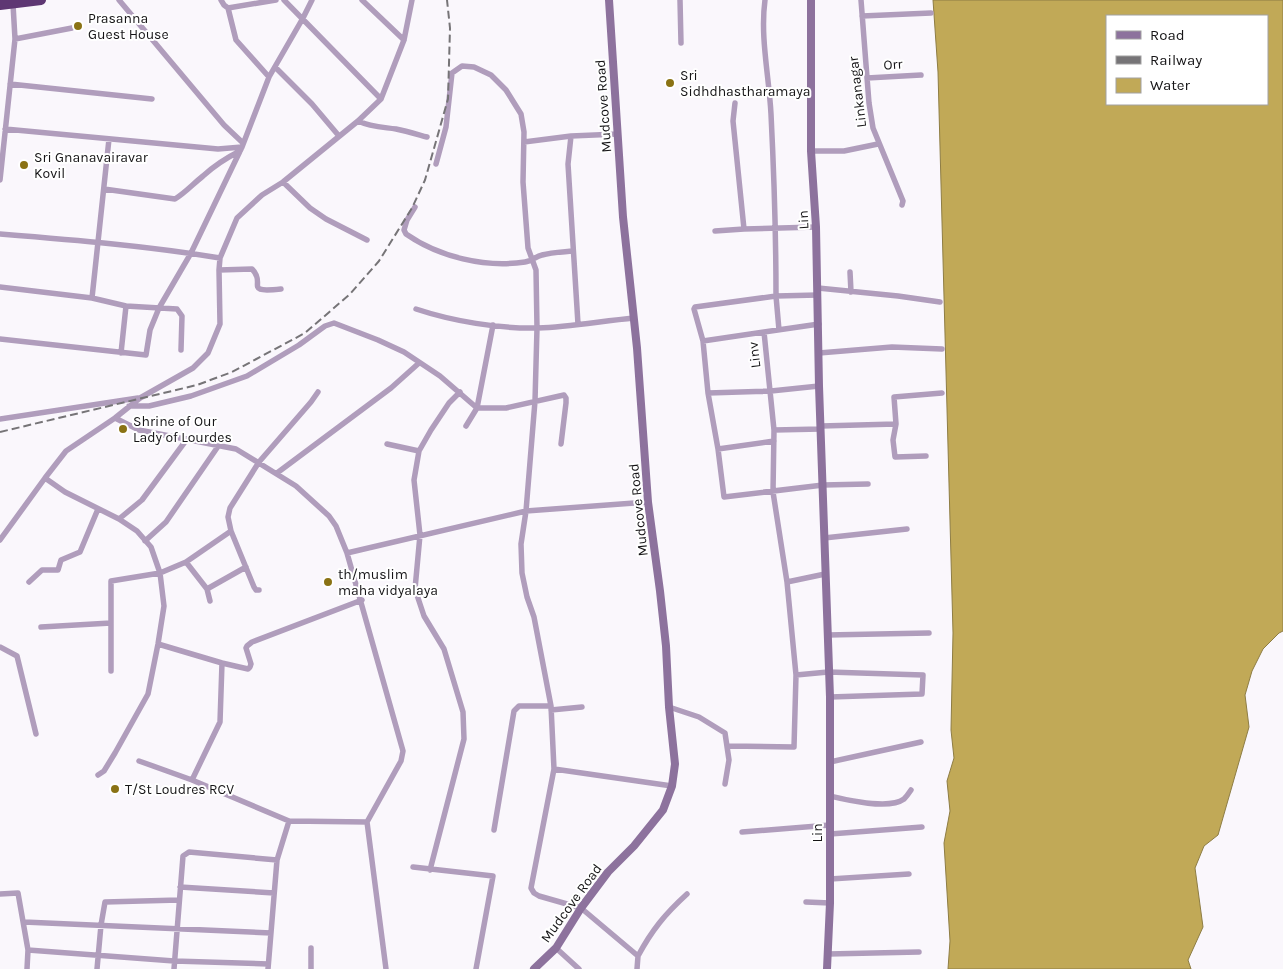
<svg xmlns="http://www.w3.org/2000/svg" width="1283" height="969" viewBox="0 0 1283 969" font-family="Karla,sans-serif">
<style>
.water{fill:#c1a957;stroke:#8e7d44;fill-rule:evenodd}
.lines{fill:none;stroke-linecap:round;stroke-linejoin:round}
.street{stroke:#b09dbc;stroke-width:5.5}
.secondary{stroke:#8d729d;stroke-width:8}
.highway{stroke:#5e3773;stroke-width:10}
.rail{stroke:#767477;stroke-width:2;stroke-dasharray:8 4;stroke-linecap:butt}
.poi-dot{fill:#8a7214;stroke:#fff;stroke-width:2}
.labels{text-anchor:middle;stroke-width:4;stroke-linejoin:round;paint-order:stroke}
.poi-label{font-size:14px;fill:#161517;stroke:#fff;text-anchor:start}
.street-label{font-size:14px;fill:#161517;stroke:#fff}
</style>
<rect width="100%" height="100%" fill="#faf7fc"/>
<path class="water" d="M933 0H1283V631L1279 633 1263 649 1252 671 1245 695 1249 727 1218 835 1204 846 1195 868 1203 927 1188 960 1191 969H948L950 941 944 843 950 811 947 781 954 758 951 730 953 633 938 72ZM1107 16H1267V104H1107Z"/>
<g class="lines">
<path class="street" d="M119 0 224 125 243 143
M221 0 224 5 228 8 276 0
M284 0 381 99
M362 0 404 40
M680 0 681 43
M765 0C760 37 769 76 771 114 774 174 776 235 776 296L818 295
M861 0 869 103 873 128 903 201 902 205
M228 8 236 40 269 77
M862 16 931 13
M15 39 72 28
M275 67 312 104 339 136
M867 78 921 75
M10 84 152 99
M735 103 733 121 744 229 816 227
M358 121C371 127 382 127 396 129 406 131 416 134 427 137
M5 129 218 149 242 147
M571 136 568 164 578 324
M524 142 571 136 618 134
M811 151H844L878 144
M436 164 446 127 452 73 462 66 474 67 491 75 506 90 521 114 524 132 523 182 528 248 536 270 537 328 535 401 526 511 521 544 522 573 527 597 534 617 551 706 554 769 531 888 534 893 539 896 581 908 638 956C652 930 665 914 687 894
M0 180 15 39 13 4
M283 182 310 208 326 219 367 240
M104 189 175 199C185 193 193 184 203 176 214 166 226 158 240 151
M415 207 407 220 404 230 406 234C439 257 485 268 525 262 532 261 536 256 542 255 552 252 563 252 573 251
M715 231 744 229
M0 234C74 240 148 246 220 258
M219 270 252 269C267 284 242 293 281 289
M850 272 851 292
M0 287 92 298 126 306 177 309 182 316 181 350
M818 288 898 296 940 302
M92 298 109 139
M416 309C452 321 499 329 538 328 569 327 602 321 634 318
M819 324 764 332 774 430 773 492 787 582 825 574
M0 339 146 355 150 330 159 308 191 253 242 147 269 77 303 18 312 0
M703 341 694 309 695 307 776 296 779 330
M121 353 126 306
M819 353 892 347 942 349
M819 386 771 391 708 393 718 449 724 497 823 485 868 484
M708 393 703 341 764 332
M129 406H149L191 396 247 376 299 345 325 326 334 323 378 340 404 352 440 376 477 408H506L564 395 566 398V403L561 444
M115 418 139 430 236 449 296 486 329 516 336 526 347 553 403 751 401 761 367 822 386 969
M0 419 138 398
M896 424 894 397 942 393
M466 426 477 408 493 325
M821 426 896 424 893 440 895 457 926 456
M774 430 821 429
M387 444 419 451
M718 449 774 441
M277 473 391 388 419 363
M119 519 142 500 187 439
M824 538 907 529
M0 540 45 478
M145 541 166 522 219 445
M347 553 526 511 648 502
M186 562 207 589 210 601
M29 582 42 570H58L61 560 80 552 98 509
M207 589 246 567
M259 590H256L254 587 231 531 228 517 230 508 259 462 311 402 318 392
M41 627 111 623
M827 635 929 633
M158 644 222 663 248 669 250 667 251 664 246 648 247 646 252 642 362 600
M0 647 17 656 36 734
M111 671V581L160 573 186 562 231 531
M796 675 828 672 923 675 922 694 830 697
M669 707 699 717 725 733 729 760 725 784
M551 710 582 707
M728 746 794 747 796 675 787 582
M139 761 192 780 289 821 367 822
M830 762 921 742
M554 769 672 786
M98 775 104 771 115 753 148 694 158 644 164 606 160 573 151 547 137 531 119 519 65 492 45 478 66 451 115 418 140 398 193 368 208 353 220 324 219 270 220 258 237 218 262 195 283 182 358 121 381 99 404 40 412 0
M192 780 220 722 222 663
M830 796C847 800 889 810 904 799 906 797 909 793 911 790
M494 830 514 711 519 706H551
M742 832 830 825
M830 834 922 827
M413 867 493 876 476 969
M430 870 464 739 463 712 444 649 424 616 415 589 420 535 414 480 419 451 431 430 449 403 460 392
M830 879 909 874
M180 887 274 893
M0 894 18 893 28 950 27 969
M806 902 830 903
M24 922 271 933
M556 948 579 969
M28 950 174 961 268 964
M828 954 919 952
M97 969 101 925 105 902 179 900
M174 969 183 856 189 852 277 860
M268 969 277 860 289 821
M311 969V948
M637 969 638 956"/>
<path class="secondary" d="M811 0V151L816 227 819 386 830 697V903L827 969
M534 969 556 948 581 908 608 872 634 846 663 810 672 786 675 764 669 707 666 646 660 591 648 502 637 348 623 217 609 0"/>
<path class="highway" d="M0 5 41 0"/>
<path class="rail" d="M0 432 197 385 232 372 305 333 350 294 379 261 412 208 425 180 448 99 450 28 447 0"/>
</g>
<g class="poi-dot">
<circle cx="78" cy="26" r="5"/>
<circle cx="670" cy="83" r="5"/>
<circle cx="24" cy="165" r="5"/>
<circle cx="123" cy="429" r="5"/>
<circle cx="328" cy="582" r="5"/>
<circle cx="115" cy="789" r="5"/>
</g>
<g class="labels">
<g class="poi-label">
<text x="88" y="23">Prasanna<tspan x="88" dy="16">Guest House</tspan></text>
<text x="680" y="80">Sri<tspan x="680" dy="16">Sidhdhastharamaya</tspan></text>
<text x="34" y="162">Sri Gnanavairavar<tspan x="34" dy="16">Kovil</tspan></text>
<text x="133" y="426">Shrine of Our<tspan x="133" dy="16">Lady of Lourdes</tspan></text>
<text x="338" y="579">th/muslim<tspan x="338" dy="16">maha vidyalaya</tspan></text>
<text x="125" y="794">T/St Loudres RCV</text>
</g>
<g class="street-label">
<text transform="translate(893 64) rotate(-4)" y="5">Orr</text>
<text transform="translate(857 92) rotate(-97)" y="5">Linkanagar</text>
<text transform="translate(603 106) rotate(-94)" y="5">Mudcove Road</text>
<text transform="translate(803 220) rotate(-93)" y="5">Lin</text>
<text transform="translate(754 355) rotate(-97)" y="5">Linv</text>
<text transform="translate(638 510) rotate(-96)" y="5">Mudcove Road</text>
<text transform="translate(817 833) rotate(-90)" y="5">Lin</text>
<text transform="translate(571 903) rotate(-54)" y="5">Mudcove Road</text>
</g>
</g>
<rect x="1106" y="15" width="162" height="90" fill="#ffffff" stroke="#a2a1a2"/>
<rect x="1116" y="31" width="25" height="8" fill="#8d729d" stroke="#a2a1a2"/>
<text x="1150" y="40" font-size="15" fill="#161517">Road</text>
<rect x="1116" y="56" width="25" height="8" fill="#767477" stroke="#a2a1a2"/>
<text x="1150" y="65" font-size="15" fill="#161517">Railway</text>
<rect x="1116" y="78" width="25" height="15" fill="#c1a957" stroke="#a2a1a2"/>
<text x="1150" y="90" font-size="15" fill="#161517">Water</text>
</svg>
